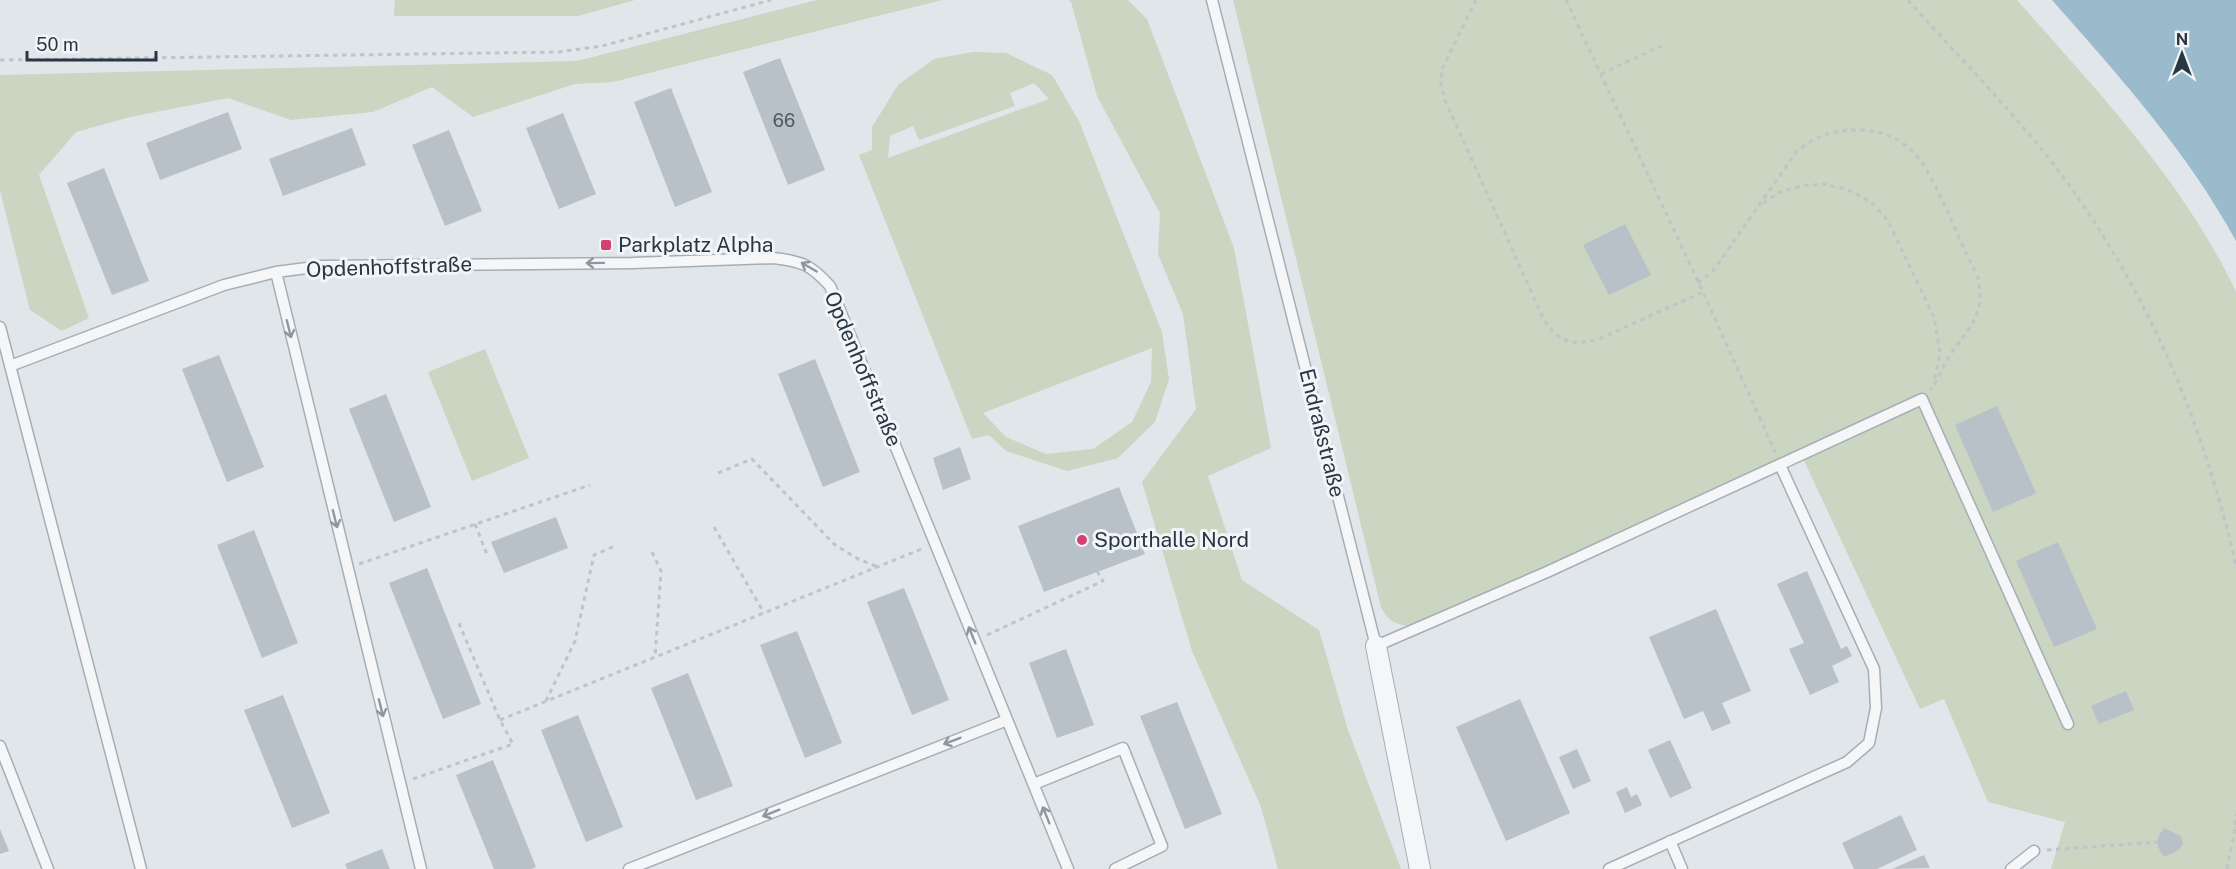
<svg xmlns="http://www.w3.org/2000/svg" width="2236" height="869" viewBox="0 0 2236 869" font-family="'Public Sans',sans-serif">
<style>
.green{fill:#cad5c2;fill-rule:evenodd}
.water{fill:#9abbcc}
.building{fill:#b8c0c8}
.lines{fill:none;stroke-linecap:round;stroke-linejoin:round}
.lane-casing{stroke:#a6aeb5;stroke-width:13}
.street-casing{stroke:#a6aeb5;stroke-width:22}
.path{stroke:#bfc4c9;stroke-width:3;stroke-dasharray:4.5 4.5;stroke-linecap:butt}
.lane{stroke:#f4f6f8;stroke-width:10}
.street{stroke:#f4f6f8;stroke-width:20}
.oneway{stroke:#8e969e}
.poi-dot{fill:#d54071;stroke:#f1f5f8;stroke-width:2}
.labels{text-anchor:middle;stroke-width:6;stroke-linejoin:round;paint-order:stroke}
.number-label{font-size:18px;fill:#4c5964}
.poi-label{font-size:21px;fill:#283743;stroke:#f1f5f8;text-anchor:start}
.street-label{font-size:21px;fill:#283743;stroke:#f1f5f8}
</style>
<rect width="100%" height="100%" fill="#e1e6ea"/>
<path class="green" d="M395 0H635L578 16H394Z
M817 0H942L613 82 575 84 473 117 432 87 373 112 291 120 228 98 130 117 76 132 39 175 89 318 62 331 30 310 0 190V75L577 61Z
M1068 0H1128L1147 19 1234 248 1271 448 1208 476 1242 580 1319 630 1348 730 1401 869H1278L1261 807 1192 651 1142 482 1196 409 1183 314 1158 254 1160 213 1097 96 1071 2Z
M1233 0H2017C2097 91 2184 181 2236 292V869H2051L2065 822 1988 802 1944 699 1920 709 1800 452 1418 624C1400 628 1389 623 1381 607Z
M973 52 1006 53 1052 75 1079 121 1162 332 1169 379 1155 422 1118 458 1067 471 1006 451 989 435 972 439 859 155 872 150V127L898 85 934 59ZM1034 83 1049 99 888 158 890 136 913 126 919 140 1015 106 1010 93ZM1152 348 1151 382 1132 422 1093 449 1046 454 1006 437 983 413Z
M485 349 529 458 472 481 428 372Z"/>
<path class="water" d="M2052 0H2236V241C2187 151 2119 76 2052 0Z"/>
<path class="building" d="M780 58 825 170 788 185 743 72Z
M671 88 712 192 675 207 634 102Z
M228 112 242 149 160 180 146 143Z
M563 113 596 194 559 209 526 128Z
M352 128 366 165 283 196 269 159Z
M449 130 482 211 445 226 412 145Z
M104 168 149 281 112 295 67 183Z
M1625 224 1651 275 1609 295 1583 245Z
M219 355 264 467 227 482 182 369Z
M815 359 860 472 823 487 778 374Z
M386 394 431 507 394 522 349 409Z
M1997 406 2036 493 1993 512 1955 425Z
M960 447 971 479 943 490 933 458Z
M1119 487 1145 554 1044 592 1018 526Z
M556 517 568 548 504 573 491 542Z
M254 530 298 643 262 658 217 545Z
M2058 542 2097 629 2054 647 2016 561Z
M427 568 481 704 443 719 389 583Z
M1807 571 1841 649 1847 646 1852 656 1832 666 1839 682 1810 695 1789 649 1804 643 1777 584Z
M904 588 949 700 912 715 867 602Z
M1716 609 1751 691 1722 703 1731 723 1712 731 1703 711 1684 719 1649 637Z
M797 631 842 743 805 758 760 645Z
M1066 649 1094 725 1057 738 1029 663Z
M688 673 733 786 696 800 651 688Z
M2126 691 2134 710 2099 724 2091 706Z
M283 695 330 813 292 828 244 710Z
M1520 699 1570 813 1506 841 1456 727Z
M1177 702 1222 814 1185 829 1140 716Z
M578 715 623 827 586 842 541 730Z
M1670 740 1692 788 1670 798 1648 750Z
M1577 749 1591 781 1573 789 1559 757Z
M493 760 536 867 531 869H494L456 775Z
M1627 787 1631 797 1637 794 1642 805 1625 813 1616 792Z
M1901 815 1917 850 1877 869H1854L1842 843Z
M2164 828 2181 836 2183 843 2179 850 2164 857 2158 847V837Z
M0 829 9 851 0 854Z
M382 849 390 869H347L345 864Z
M1924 855 1930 868 1892 869Z"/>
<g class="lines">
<g class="lane-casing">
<path id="lane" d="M1212 0 1376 646 1547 572 1922 399 2068 724
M276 272 421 869
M0 327 141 869
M10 366 224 285 276 272 322 266 633 263 773 258C802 261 811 265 830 286L1068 869
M0 746 48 869
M1034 784 1123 748 1162 846 1115 869
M1670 841 1682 869
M629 869 1007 720
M1609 869 1847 762 1869 743 1876 708 1874 669 1780 465
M2011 869 2034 851"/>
</g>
<g class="street-casing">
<path id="street" d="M1376 646 1420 869"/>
</g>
<path class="path" d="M1476 0 1442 69 1441 85 1445 100 1544 320C1560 343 1572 346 1599 339L1703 292
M1566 0 1703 292 1775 452
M1908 0C1963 62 2024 122 2072 189 2152 302 2206 431 2236 566
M0 60 558 52 602 46 771 0
M1601 74 1661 46
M1763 203 1780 192 1801 186 1825 184 1848 190 1871 202 1887 219 1934 317 1940 353 1934 382
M1698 283 1713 271 1797 151C1817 136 1831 130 1857 130 1913 130 1929 171 1949 215 1958 236 1968 257 1978 278 1986 316 1968 328 1948 358 1942 368 1938 381 1930 390
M718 473 752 459 834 544 858 559 878 567
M475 524 488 557
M714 527 764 613
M652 552 661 571 655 658
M359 564 590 485
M987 635 1103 581 1097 571
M546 701 575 641 594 555 615 546
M500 720 924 548
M413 779 513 744 500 720 458 621
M2047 850 2158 842
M2227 869 2235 829 2236 814"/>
<use href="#lane" class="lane"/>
<use href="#street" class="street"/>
</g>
<defs><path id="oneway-shaft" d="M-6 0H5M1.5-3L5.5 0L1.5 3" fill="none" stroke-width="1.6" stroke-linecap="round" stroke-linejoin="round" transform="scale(1.5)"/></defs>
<g class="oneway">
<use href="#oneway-shaft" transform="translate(595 263) rotate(179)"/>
<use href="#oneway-shaft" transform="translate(809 267) rotate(-150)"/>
<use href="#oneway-shaft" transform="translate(289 329) rotate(76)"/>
<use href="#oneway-shaft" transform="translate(335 519) rotate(76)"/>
<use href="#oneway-shaft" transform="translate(972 635) rotate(-112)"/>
<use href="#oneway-shaft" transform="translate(381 708) rotate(76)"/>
<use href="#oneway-shaft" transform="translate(952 741) rotate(159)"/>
<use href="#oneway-shaft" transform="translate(771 813) rotate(158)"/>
<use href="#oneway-shaft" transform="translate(1046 815) rotate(-112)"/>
</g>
<g class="poi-dot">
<rect x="600" y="239" width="12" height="12" rx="3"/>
<circle cx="1082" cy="540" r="6"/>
</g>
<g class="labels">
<g class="number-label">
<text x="784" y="127">66</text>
</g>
<g class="poi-label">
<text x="618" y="252">Parkplatz Alpha</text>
<text x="1094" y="547">Sporthalle Nord</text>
</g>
<g class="street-label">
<text transform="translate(389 267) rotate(-2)" y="7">Opdenhoffstraße</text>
<text transform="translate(863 369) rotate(67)" y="7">Opdenhoffstraße</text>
<text transform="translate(1322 433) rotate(76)" y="7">Endraßstraße</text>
</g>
</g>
<g transform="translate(2182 54)" stroke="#f1f5f8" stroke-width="4.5" paint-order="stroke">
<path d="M0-4.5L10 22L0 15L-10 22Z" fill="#283743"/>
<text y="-9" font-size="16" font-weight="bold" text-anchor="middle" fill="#283743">N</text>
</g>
<path d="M27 51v9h129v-9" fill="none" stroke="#283743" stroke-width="3"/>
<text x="36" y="51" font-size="18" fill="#283743" stroke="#f1f5f8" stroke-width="4.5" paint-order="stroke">50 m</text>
</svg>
